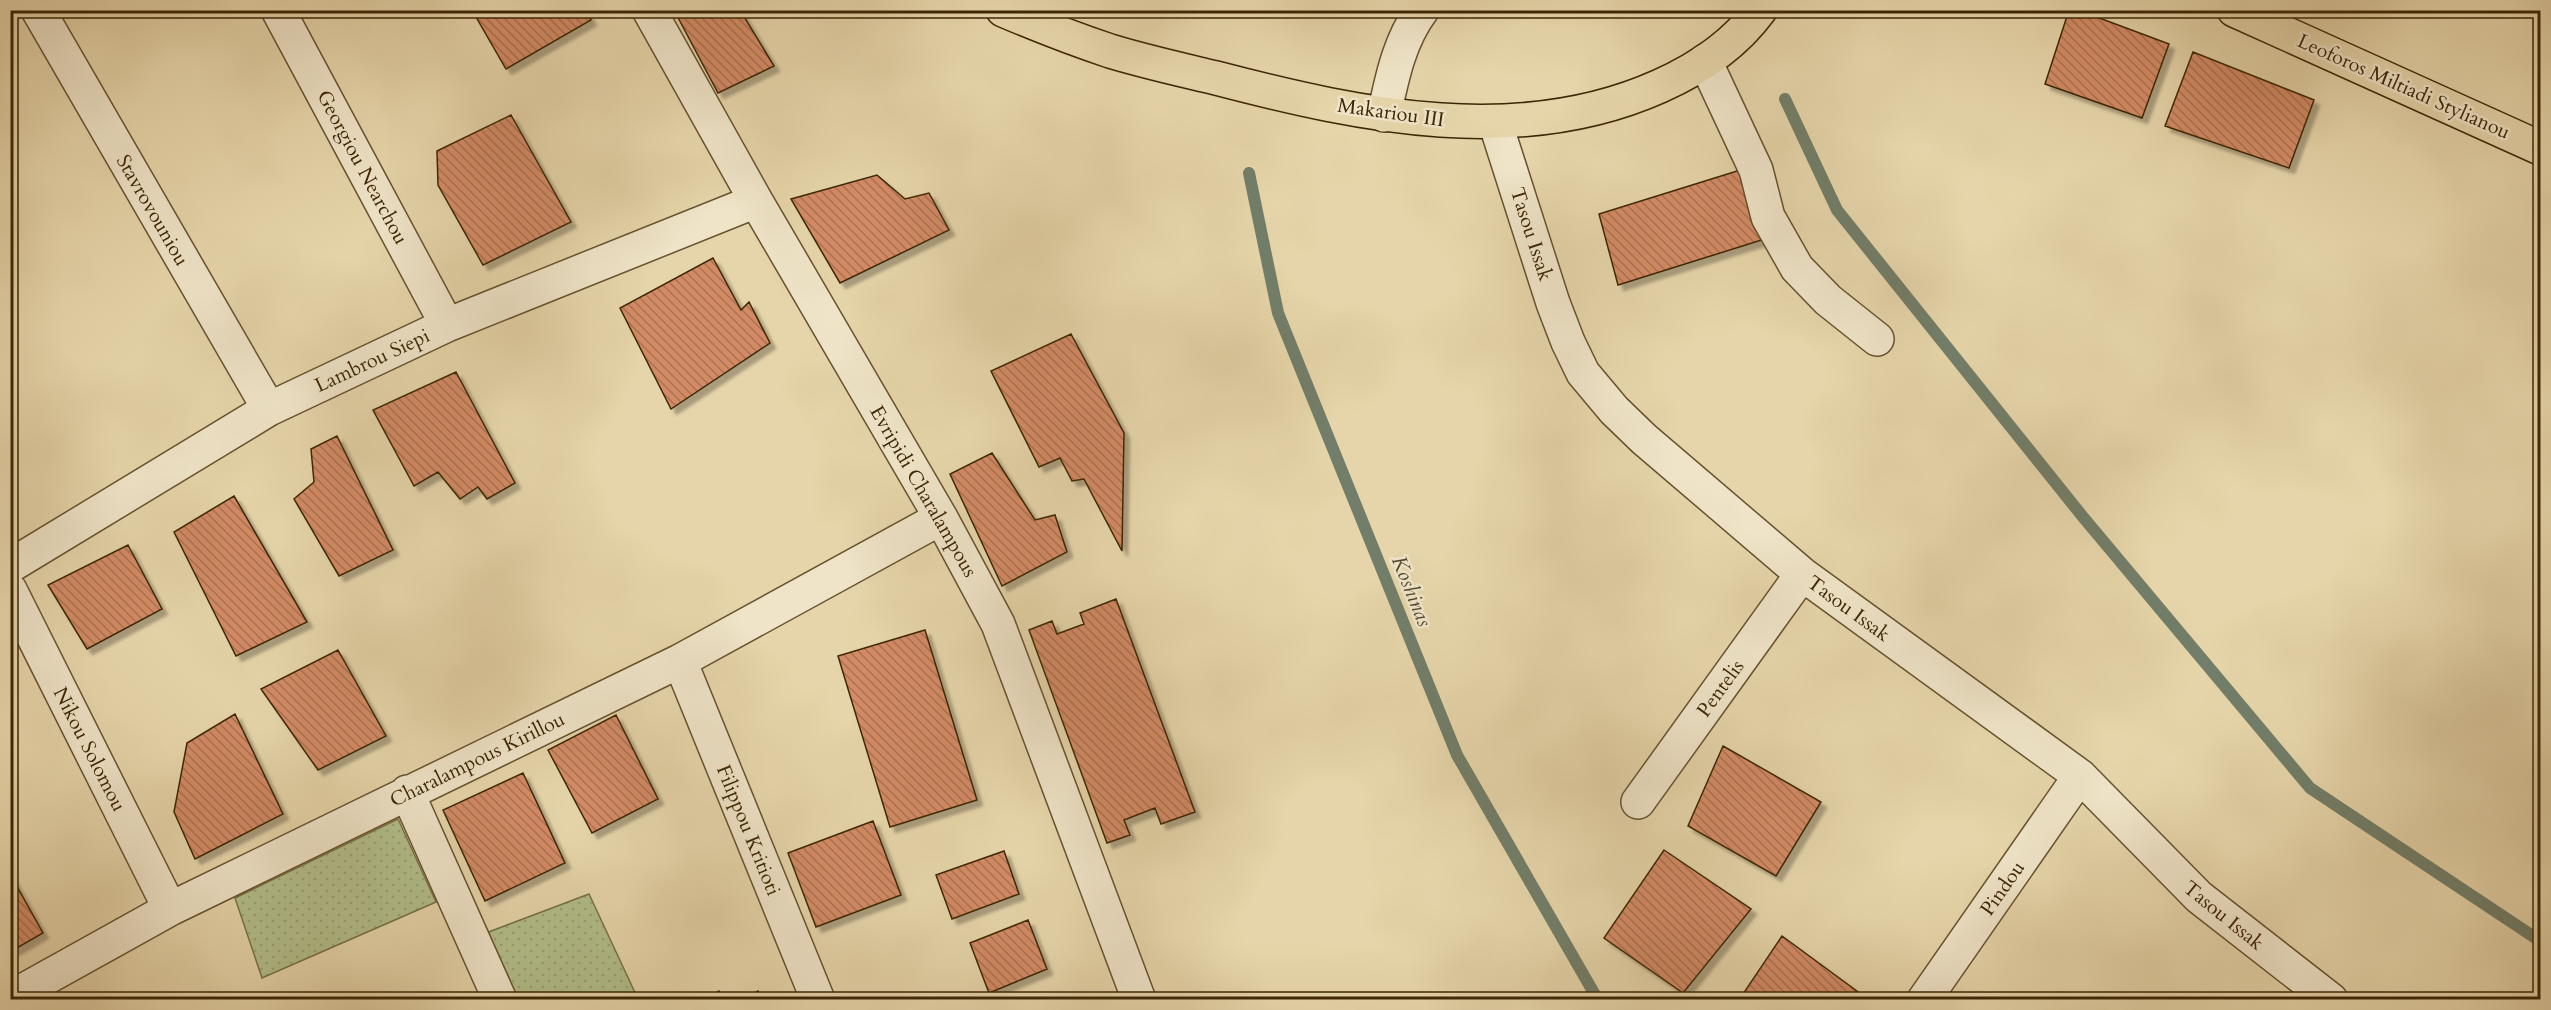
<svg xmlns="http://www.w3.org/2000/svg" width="2551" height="1010" viewBox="0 0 2551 1010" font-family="Cardo,serif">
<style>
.grass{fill:url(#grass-dots);stroke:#777248;stroke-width:1.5}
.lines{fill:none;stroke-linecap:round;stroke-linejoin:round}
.stream{stroke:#727e69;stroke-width:12}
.building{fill:url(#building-back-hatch);stroke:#3c2605;stroke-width:1.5;filter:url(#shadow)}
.minor-casing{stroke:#66522e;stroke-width:36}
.major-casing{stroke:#3c2605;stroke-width:36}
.minor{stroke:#efe4c8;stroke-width:33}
.major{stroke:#e6d5aa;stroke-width:33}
.labels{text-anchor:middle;stroke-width:5;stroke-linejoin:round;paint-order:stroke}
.street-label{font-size:20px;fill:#3c2605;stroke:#efe4c8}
.water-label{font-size:21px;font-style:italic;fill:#524a2f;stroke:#efe4c8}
</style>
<defs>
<pattern id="grass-dots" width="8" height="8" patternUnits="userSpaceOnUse" patternTransform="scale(1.5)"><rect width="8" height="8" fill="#b2be8b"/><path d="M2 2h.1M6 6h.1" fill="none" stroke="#9aa376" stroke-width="1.8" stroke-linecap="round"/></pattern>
<pattern id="building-back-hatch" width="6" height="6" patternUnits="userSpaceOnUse" patternTransform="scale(1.5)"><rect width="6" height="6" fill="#d38b65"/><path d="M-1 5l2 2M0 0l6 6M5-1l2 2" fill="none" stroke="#ac7151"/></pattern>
<filter id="shadow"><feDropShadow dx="5.5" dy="5.5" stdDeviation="1.5" flood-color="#0004"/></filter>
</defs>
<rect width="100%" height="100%" fill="#e6d5aa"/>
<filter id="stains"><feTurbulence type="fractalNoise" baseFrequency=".00333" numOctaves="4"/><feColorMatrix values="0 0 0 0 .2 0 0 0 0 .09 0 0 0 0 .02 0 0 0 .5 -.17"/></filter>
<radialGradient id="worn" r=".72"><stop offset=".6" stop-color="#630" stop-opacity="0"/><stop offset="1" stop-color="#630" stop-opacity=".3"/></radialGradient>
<path class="grass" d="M398 819 436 902 262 978 235 898Z
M589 894 638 999H515L486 933Z"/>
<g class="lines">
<path class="stream" d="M1785 99 1837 210 2083 517 2310 788 2540 941
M1249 173 1278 313 1457 755 1598 1000"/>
</g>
<path class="building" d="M472 10H585L591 20 506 69Z
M674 10H740L774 66 718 93Z
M2069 10H2078L2169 44 2142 118 2045 84Z
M2193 52 2314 100 2289 168 2165 126Z
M511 115 571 222 483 265 438 185 437 151Z
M1750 167 1768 238 1618 285 1599 214Z
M877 175 905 199 929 193 949 230 840 283 791 199Z
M713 258 741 310 749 302 770 343 671 409 620 308Z
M1071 334 1124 433 1122 551 1084 479 1072 481 1060 458 1039 467 991 371Z
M456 372 515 483 487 499 478 487 460 499 438 472 414 486 373 410Z
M337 436 393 550 339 576 294 499 314 482 311 449Z
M992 453 1035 520 1055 515 1067 552 1002 586 950 474Z
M234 496 307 622 236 656 174 532Z
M128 545 162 609 87 649 48 585Z
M1116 599 1195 812 1161 824 1155 808 1124 820 1130 835 1107 843 1029 630 1052 621 1057 634 1084 624 1080 613Z
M925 630 977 800 890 827 838 656Z
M338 650 386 736 318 770 261 689Z
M235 714 283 814 195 859 174 812 187 743Z
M616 715 658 799 592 833 548 750Z
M1723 746 1821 802 1776 876 1688 826Z
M523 773 565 863 485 901 443 810Z
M873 821 901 895 816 927 788 853Z
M1664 850 1751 909 1683 993 1604 938Z
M1004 851 1019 894 952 919 936 875Z
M10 874 43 933 10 952Z
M1028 920 1047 969 989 993 970 943Z
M1782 936 1869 1000H1739Z
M719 991 723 1000H702Z
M758 991 762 1000H739Z"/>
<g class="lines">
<g class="minor-casing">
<path id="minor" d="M38 10 269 409
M278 10 447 325
M649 10 756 201 941 518 998 624 1139 1000
M1705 61 1756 170 1768 217 1797 268 1828 300 1877 339
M1384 115C1392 78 1399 41 1422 10
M1495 122 1553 303 1568 342 1583 373 1614 410 1644 439 1802 574 2080 776 2199 897 2331 1000
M10 566 269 409 447 325 756 201
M10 590 170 909
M680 661 818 1000
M407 792 500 1000
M1638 802 1802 574
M10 998 170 909 680 661 941 518
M1924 1000 2080 776"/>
</g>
<g class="major-casing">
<path id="major" d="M1003 10C1038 25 1074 39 1110 51 1146 62 1183 70 1220 79 1362 116 1520 149 1660 86 1698 69 1735 44 1760 10
M2234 10 2540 148"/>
</g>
<use href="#minor" class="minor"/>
<use href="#major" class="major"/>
</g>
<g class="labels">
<g class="street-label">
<text transform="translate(2404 86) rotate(24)" y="7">Leoforos Miltiadi Stylianou</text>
<text transform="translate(1391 112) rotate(8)" y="7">Makariou III</text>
<text transform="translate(363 167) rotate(62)" y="7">Georgiou Nearchou</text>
<text transform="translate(153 210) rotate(60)" y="7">Stavrovouniou</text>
<text transform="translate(1532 234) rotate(72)" y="7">Tasou Issak</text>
<text transform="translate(372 360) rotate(-25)" y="7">Lambrou Siepi</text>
<text transform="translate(924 491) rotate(60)" y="7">Evripidi Charalampous</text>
<text transform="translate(1849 608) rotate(36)" y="7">Tasou Issak</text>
<text transform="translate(1720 688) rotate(-54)" y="7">Pentelis</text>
<text transform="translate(90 749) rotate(63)" y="7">Nikou Solomou</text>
<text transform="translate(477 759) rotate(-26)" y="7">Charalampous Kirillou</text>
<text transform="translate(749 830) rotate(68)" y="7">Filippou Kritioti</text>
<text transform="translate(2002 888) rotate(-55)" y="7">Pindou</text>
<text transform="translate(2224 915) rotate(39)" y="7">Tasou Issak</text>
</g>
<g class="water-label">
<text transform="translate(1412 591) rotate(68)" y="7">Koshinas</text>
</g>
</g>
<rect width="2551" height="1010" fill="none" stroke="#e6d5aa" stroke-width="36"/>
<rect x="12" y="12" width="2527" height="986" fill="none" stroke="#3c2605" stroke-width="3"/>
<rect x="18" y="18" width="2515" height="974" fill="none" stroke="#3c2605" stroke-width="1.5"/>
<rect width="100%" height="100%" filter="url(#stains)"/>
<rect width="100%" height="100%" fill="url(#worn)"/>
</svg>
